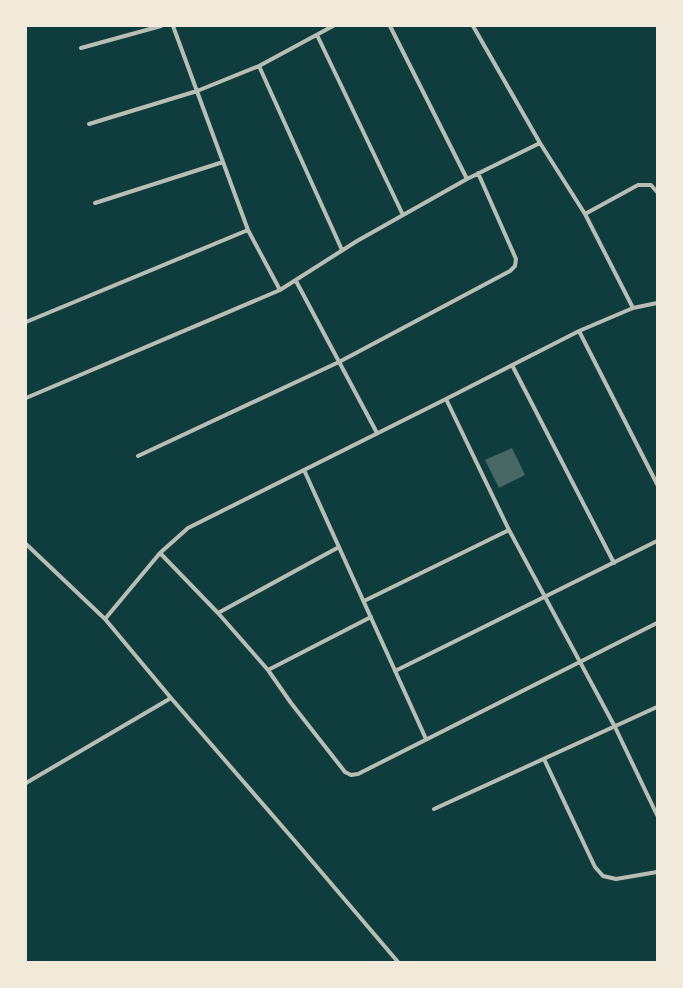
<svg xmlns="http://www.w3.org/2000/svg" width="683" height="988" viewBox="0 0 683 988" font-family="Figtree,sans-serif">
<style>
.building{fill:#486865}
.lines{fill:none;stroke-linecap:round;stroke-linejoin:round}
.minor{stroke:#b8beb3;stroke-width:4}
</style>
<rect width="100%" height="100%" fill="#0f3d3e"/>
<path class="building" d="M512 448 525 475 499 488 485 460Z"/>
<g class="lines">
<path class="minor" d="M173 26 248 230 280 290
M390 26 467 179
M473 26 540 143 585 214 633 308
M317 35 403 215
M81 48 161 26
M259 66 342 250
M89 124 197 91 259 66 333 26
M95 203 223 162
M585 214 638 185H651L657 192
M296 281 377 433
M26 322 248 230
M579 331 657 484
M512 365 614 563
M26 398 280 290 357 241 467 179 540 143
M446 399 509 530 615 727 657 815
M138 456 339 362 510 271 515 266 516 259 478 173
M304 470 426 739
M26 544 105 619 171 698 294 840 398 962
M160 553 218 613 268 670 291 703 345 772 351 775 358 774 657 623
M364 601 509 530
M218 613 339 547
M105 619 160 553 188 528 446 399 579 331 633 308 657 303
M268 670 371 617
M395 671 657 541
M544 759 595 867 603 876 616 879 657 872
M26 783 171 698
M434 809 657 707"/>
</g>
<rect width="683" height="988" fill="none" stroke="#f1e9da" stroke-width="54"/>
</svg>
